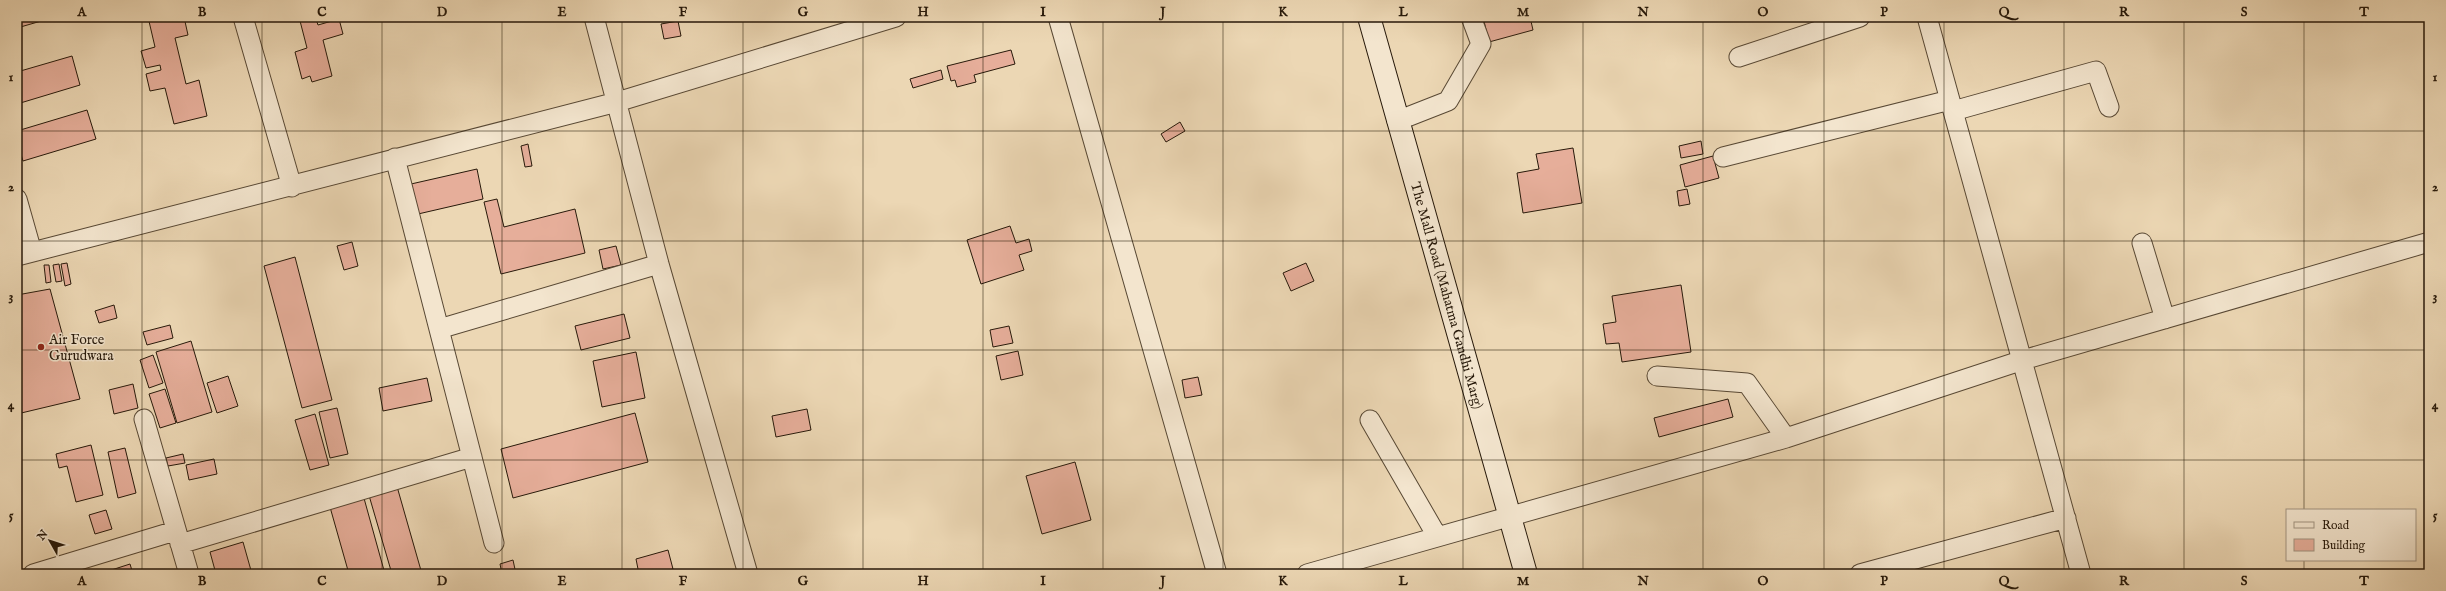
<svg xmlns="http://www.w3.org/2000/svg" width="2446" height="591" viewBox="0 0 2446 591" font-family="'IM FELL English',serif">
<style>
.building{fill:#e6ae9a;stroke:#27190a}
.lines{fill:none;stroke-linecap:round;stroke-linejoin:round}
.street-casing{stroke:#584834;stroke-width:21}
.secondary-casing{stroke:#27190a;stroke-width:24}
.street{stroke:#f3e5ce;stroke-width:19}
.secondary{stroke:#f3e5ce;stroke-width:22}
.grid{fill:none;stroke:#27190a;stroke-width:1;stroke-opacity:0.55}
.poi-dot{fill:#8f2418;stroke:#f3e5ce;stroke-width:1.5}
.labels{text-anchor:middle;stroke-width:3;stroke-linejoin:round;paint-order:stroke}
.street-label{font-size:14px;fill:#27190a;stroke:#f3e5ce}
.poi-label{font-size:14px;fill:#27190a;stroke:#f3e5ce;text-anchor:start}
.neatline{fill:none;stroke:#27190a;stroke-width:1.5}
.grid-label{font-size:13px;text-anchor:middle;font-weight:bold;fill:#27190a}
</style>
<rect width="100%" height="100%" fill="#ecd7b4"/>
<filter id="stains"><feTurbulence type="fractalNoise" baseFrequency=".005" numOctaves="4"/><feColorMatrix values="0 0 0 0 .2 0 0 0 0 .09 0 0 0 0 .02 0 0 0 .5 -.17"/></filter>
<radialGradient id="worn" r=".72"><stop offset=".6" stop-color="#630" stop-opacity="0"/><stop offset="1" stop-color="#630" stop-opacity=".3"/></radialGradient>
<path class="building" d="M17 17H55L17 28Z
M148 17H184L188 35 175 38 186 84 199 80 207 116 174 124 165 88 150 91 146 74 161 70 160 65 146 68 141 51 155 47Z
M299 17H324L316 19 318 25 339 19 343 34 323 40 332 76 312 82 310 76 302 79 295 52 307 48Z
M1483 17H1530L1533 30 1489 42Z
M678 21 681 36 664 39 661 24Z
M1011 50 1015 64 974 75 976 82 957 87 955 80 951 81 947 66Z
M72 56 80 85 17 104V72Z
M941 70 943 79 913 88 910 79Z
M87 110 96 139 23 161 17 141V131Z
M1180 122 1185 131 1166 142 1161 134Z
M1701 141 1703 154 1681 158 1679 146Z
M528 144 532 166 525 167 521 146Z
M1573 148 1582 203 1523 213 1517 173 1539 169 1536 154Z
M1713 156 1719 178 1685 187 1680 165Z
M477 169 483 199 418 214 411 184Z
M1687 189 1690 204 1679 206 1677 191Z
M497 199 504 227 575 209 585 253 501 274 484 202Z
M1010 226 1016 243 1029 239 1032 251 1019 255 1024 270 981 284 967 240Z
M352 242 358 266 344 270 337 246Z
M616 246 621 265 603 269 599 250Z
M295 257 332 400 302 408 264 266Z
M67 263 71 284 65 286 61 264Z
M1306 263 1314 281 1291 291 1283 273Z
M59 264 62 281 56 282 53 265Z
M44 265H49L51 282 46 283Z
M1681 285 1691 352 1622 362 1619 343 1606 344 1603 324 1616 322 1612 296Z
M50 289 80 399 17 414V295Z
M114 305 117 318 99 323 95 311Z
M624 314 630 338 581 350 575 326Z
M170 325 173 338 147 345 143 332Z
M1009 326 1013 343 993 347 990 330Z
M191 341 212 412 177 423 156 352Z
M1018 351 1023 375 1001 380 996 356Z
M636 352 645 398 602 407 593 361Z
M153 355 163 383 149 388 140 360Z
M228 376 238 406 217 413 207 383Z
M1198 377 1202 395 1185 398 1182 380Z
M427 378 432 401 383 411 379 388Z
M133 384 138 408 114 414 109 390Z
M165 389 176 423 160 428 149 394Z
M1728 399 1733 417 1659 437 1654 418Z
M337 408 348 454 330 458 319 412Z
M807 409 811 430 776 437 772 416Z
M635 413 648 462 513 498 501 449Z
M315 414 329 465 310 470 295 420Z
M91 445 103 495 76 502 67 466 59 468 56 454Z
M125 448 136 493 118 498 108 452Z
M183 454 185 463 168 466 166 458Z
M214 459 217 474 189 480 186 465Z
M1075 462 1091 520 1042 534 1026 476Z
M396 483 422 574H392L368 492Z
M362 491 385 574H349L328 500Z
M106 510 112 529 95 534 89 515Z
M243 542 252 574H216L210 552Z
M668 550 673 569 655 574H639L636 559Z
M513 560 516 574H502L500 564Z
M130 564 133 574H99Z"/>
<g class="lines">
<g class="street-casing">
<path id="street" d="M243 17 292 187
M594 17 659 264 748 574
M1058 17 1217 574
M1927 17 2081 574
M1739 57 1860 17
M1953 111 2096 71 2109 107
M1397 121 1448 101 1481 44 1471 17
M1723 157 1950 100
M395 158 494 543
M17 199 32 252
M2142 243 2165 319
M17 256 617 102 896 17
M439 329 659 264
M1657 376 1747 383 1786 438
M144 419 189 574
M1370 420 1437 536
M180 544 472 457
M33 574 175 531
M1307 574 1786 438 2023 360 2429 242
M1860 574 2066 518"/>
</g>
<g class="secondary-casing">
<g id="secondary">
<path id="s1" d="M1369 17 1526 574"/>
</g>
</g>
<use href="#street" class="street"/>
<use href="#secondary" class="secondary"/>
</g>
<path class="grid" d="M142 17V574M262 17V574M382 17V574M502 17V574M622 17V574M743 17V574M863 17V574M983 17V574M1103 17V574M1223 17V574M1343 17V574M1463 17V574M1583 17V574M1703 17V574M1824 17V574M1944 17V574M2064 17V574M2184 17V574M2304 17V510M17 131H2429M17 241H2429M17 350H2429M17 460H2429M2304 560V574"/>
<circle class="poi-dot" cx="41" cy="347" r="4"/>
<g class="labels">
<g class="street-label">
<text dy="5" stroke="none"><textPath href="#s1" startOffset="289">The Mall Road (Mahatma Gandhi Marg)</textPath></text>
</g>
<g class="poi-label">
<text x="49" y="344">Air Force<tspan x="49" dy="16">Gurudwara</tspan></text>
</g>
</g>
<rect width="2446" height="591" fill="none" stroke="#ecd7b4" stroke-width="44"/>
<rect x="2286" y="509" width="130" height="52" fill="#f3e5ce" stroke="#a19380"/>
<rect x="2294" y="522" width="20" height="6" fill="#f3e5ce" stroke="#a19380"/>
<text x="2322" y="529" font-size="12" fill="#27190a">Road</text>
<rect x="2294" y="539" width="20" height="12" fill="#e6ae9a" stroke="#a19380"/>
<text x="2322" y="549" font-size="12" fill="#27190a">Building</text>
<g transform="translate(50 541) rotate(309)" stroke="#f3e5ce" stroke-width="3" paint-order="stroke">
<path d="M0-3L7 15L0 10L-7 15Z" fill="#27190a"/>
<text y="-6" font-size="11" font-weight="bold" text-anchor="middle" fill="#27190a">N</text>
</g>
<rect x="22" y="22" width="2402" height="547" class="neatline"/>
<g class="grid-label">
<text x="82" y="16">A</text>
<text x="202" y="16">B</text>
<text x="322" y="16">C</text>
<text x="442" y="16">D</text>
<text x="562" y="16">E</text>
<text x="683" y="16">F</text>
<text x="803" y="16">G</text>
<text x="923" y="16">H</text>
<text x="1043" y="16">I</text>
<text x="1163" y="16">J</text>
<text x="1283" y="16">K</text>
<text x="1403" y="16">L</text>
<text x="1523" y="16">M</text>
<text x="1643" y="16">N</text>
<text x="1763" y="16">O</text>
<text x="1884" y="16">P</text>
<text x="2004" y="16">Q</text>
<text x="2124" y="16">R</text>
<text x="2244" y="16">S</text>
<text x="2364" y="16">T</text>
<text x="11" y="81">1</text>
<text x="2435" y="81">1</text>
<text x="11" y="191">2</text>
<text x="2435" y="191">2</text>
<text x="11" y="300">3</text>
<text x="2435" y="300">3</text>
<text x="11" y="409">4</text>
<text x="2435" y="409">4</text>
<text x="11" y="519">5</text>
<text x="2435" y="519">5</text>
<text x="82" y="585">A</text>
<text x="202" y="585">B</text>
<text x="322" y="585">C</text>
<text x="442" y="585">D</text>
<text x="562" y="585">E</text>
<text x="683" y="585">F</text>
<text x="803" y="585">G</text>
<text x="923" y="585">H</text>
<text x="1043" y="585">I</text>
<text x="1163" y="585">J</text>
<text x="1283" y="585">K</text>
<text x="1403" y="585">L</text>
<text x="1523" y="585">M</text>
<text x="1643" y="585">N</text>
<text x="1763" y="585">O</text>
<text x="1884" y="585">P</text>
<text x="2004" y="585">Q</text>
<text x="2124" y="585">R</text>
<text x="2244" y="585">S</text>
<text x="2364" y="585">T</text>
</g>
<rect width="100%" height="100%" filter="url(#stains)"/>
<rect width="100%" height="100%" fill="url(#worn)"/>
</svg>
